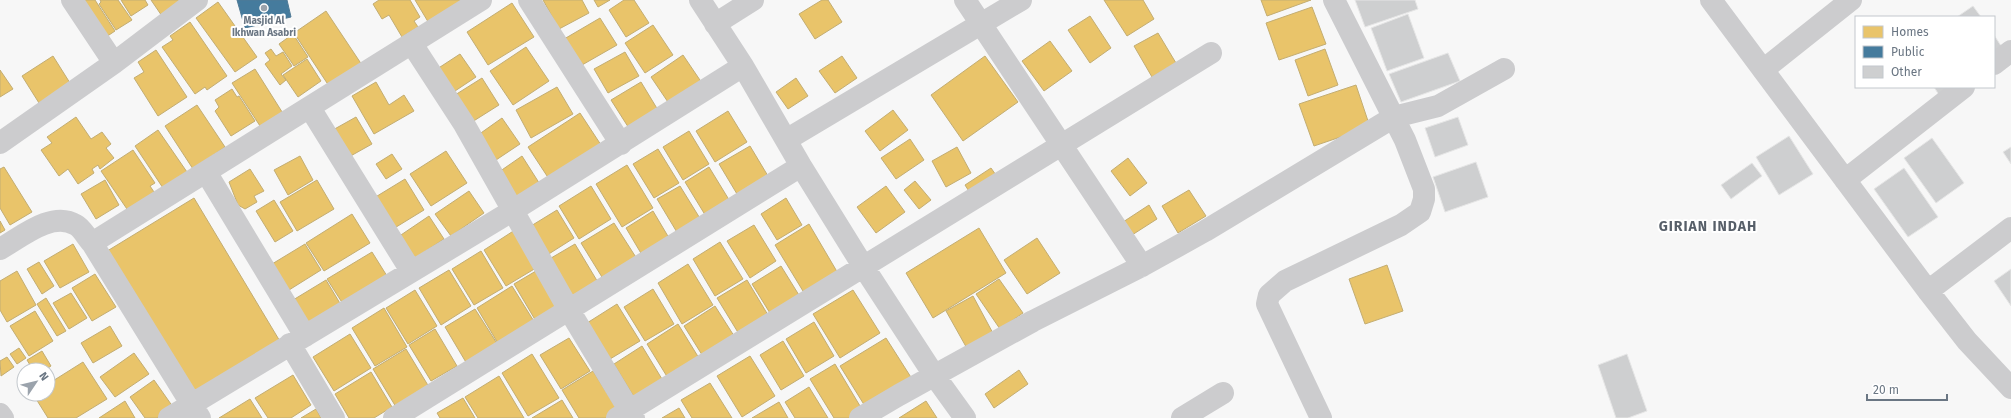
<svg xmlns="http://www.w3.org/2000/svg" width="2011" height="418" viewBox="0 0 2011 418" font-family="'Fira Sans',sans-serif">
<style>
.homes{fill:#e9c46a;stroke:#c3ad72}
.public{fill:#457b9d;stroke:#507a95}
.building{fill:#cecfd0;stroke:#e6e6e6}
.lines{fill:none;stroke-linecap:round;stroke-linejoin:round}
.minor{stroke:#ccccce;stroke-width:22}
.poi-dot{fill:#9ba3ac;stroke:#fff;stroke-width:1.5}
.labels{text-anchor:middle;stroke-width:4;stroke-linejoin:round;paint-order:stroke}
.poi-label{font-size:10px;font-weight:bold;fill:#6a7683;stroke:#fff}
.district-label{font-size:14px;font-weight:bold;letter-spacing:1px;fill:#575f69;stroke:#fff}
</style>
<rect width="100%" height="100%" fill="#f7f7f7"/>
<path class="homes" d="M80 0H95L115 31 103 39Z
M100 0H118L132 20 116 30 99 4 101 2Z
M121 0H145L148 5 131 16Z
M151 0H192L164 19Z
M379 0H410L420 17 414 21 418 27 402 37 389 15 382 19 373 4Z
M415 0H463L430 25Z
M543 0H582L589 13 559 29Z
M594 0H610L598 7Z
M624 0H634L649 23 626 37 609 10Z
M822 0H828L842 22 815 39 799 14Z
M1104 0H1143L1154 19 1127 36Z
M1261 0H1311L1267 16Z
M218 2 257 57 235 72 196 18Z
M512 3 534 37 488 65 467 32Z
M1312 7 1326 44 1279 60 1266 23Z
M326 11 362 65 329 86 294 33Z
M1090 16 1111 48 1090 63 1068 30Z
M600 18 617 45 575 69 559 42Z
M190 22 227 76 207 90 205 87 195 94 162 47 173 40 170 36Z
M653 25 673 55 645 73 625 43Z
M1158 33 1176 63 1152 77 1134 46Z
M293 34 308 57 294 66 279 44Z
M1050 41 1072 71 1044 91 1022 61Z
M526 47 549 81 513 105 490 71Z
M271 49 276 56 283 52 292 66 281 74 286 80 280 85 265 64 270 60 265 53Z
M1325 49 1338 85 1308 96 1295 60Z
M156 50 187 97 158 116 134 78 144 72 138 62Z
M625 52 639 76 608 93 594 69Z
M460 54 476 77 452 93 437 69Z
M683 55 704 86 672 108 651 77Z
M53 56 70 83 39 103 22 76Z
M842 56 857 78 835 93 819 71Z
M985 56 1018 102 963 141 931 95Z
M307 59 321 81 298 97 283 75Z
M255 69 284 115 262 129 232 83Z
M0 70 13 89 0 97Z
M482 78 499 105 472 122 455 95Z
M796 78 808 96 788 109 776 92Z
M376 82 389 105 404 95 414 111 374 134 352 96Z
M641 82 661 115 632 133 611 100Z
M1356 85 1370 127 1314 146 1299 104Z
M557 87 573 114 531 138 516 110Z
M232 89 237 97 239 96 255 121 231 136 215 111 219 107 215 100Z
M197 105 225 147 193 169 165 126Z
M893 110 908 130 880 151 865 131Z
M728 111 747 142 715 162 696 131Z
M580 113 603 148 551 182 528 147Z
M76 117 91 139 102 132 111 144 106 148 114 158 100 169 98 165 92 169 94 173 78 184 68 169 59 176 41 150 52 143 47 137Z
M356 117 372 144 347 158 331 131Z
M502 118 520 144 496 160 478 135Z
M158 130 187 172 163 188 135 146Z
M689 131 709 164 683 180 663 147Z
M910 139 924 160 896 179 881 158Z
M750 146 771 181 740 199 719 164Z
M957 147 971 173 946 187 932 161Z
M658 149 679 183 654 198 633 164Z
M133 150 155 183 150 186 156 195 129 212 101 171Z
M446 151 467 183 431 206 410 174Z
M392 154 402 169 386 179 376 164Z
M300 156 313 180 288 195 274 170Z
M522 156 543 189 517 206 496 174Z
M1128 158 1147 183 1130 196 1111 171Z
M627 165 653 208 622 227 596 184Z
M4 167 32 212 10 225 0 208V169Z
M709 167 731 203 707 218 685 182Z
M991 168 998 178 972 196 965 185Z
M250 169 264 191 254 196 257 202 245 209 238 205 229 182Z
M405 179 424 210 388 232 369 201Z
M105 180 119 205 96 219 81 194Z
M317 180 334 209 297 231 280 202Z
M915 181 931 200 919 209 904 190Z
M591 186 611 219 579 239 559 206Z
M680 186 701 220 678 234 657 199Z
M886 186 905 212 876 233 857 207Z
M1189 190 1206 216 1178 233 1162 206Z
M469 191 484 213 451 236 435 214Z
M194 198 281 343 192 398 104 253Z
M786 198 802 225 777 240 761 214Z
M274 200 293 231 275 242 256 211Z
M1149 205 1157 219 1132 235 1123 222Z
M557 210 574 238 544 257 526 229Z
M653 211 672 243 645 260 626 228Z
M352 214 370 243 324 271 306 243Z
M429 216 444 239 409 262 395 239Z
M0 221 5 230 0 233Z
M614 223 639 262 605 282 581 243Z
M809 224 839 275 806 296 775 245Z
M754 225 776 261 750 278 727 241Z
M518 228 541 265 506 286 484 250Z
M979 228 1006 273 933 318 906 273Z
M1037 238 1060 273 1027 294 1004 260Z
M720 242 743 279 715 296 693 259Z
M73 244 89 272 60 288 44 261Z
M305 244 321 270 289 290 272 264Z
M575 244 599 284 571 301 546 261Z
M481 251 503 288 474 305 452 269Z
M372 252 387 276 343 304 327 279Z
M39 262 54 286 42 294 27 269Z
M688 264 713 305 682 324 658 283Z
M1387 265 1403 311 1365 324 1349 279Z
M781 266 802 300 773 318 752 284Z
M541 268 564 306 537 323 514 284Z
M449 270 471 306 441 325 419 288Z
M17 271 36 305 7 322 0 310V281Z
M95 274 116 307 92 321 72 288Z
M999 279 1023 313 1000 329 976 294Z
M326 280 341 305 309 325 293 300Z
M747 280 771 320 742 339 717 298Z
M512 286 535 323 499 345 477 308Z
M653 289 674 324 645 341 624 307Z
M415 290 437 326 408 344 386 308Z
M853 290 880 333 840 358 813 314Z
M71 293 87 318 69 329 53 303Z
M973 296 995 337 969 352 946 311Z
M46 298 66 331 57 336 37 304Z
M617 304 640 341 610 359 587 323Z
M715 306 736 339 704 358 684 326Z
M384 308 407 347 375 366 352 328Z
M475 309 498 345 467 364 445 327Z
M35 311 53 341 29 356 10 326Z
M814 322 834 356 806 373 786 339Z
M678 324 702 363 671 383 647 344Z
M110 326 122 346 93 363 81 343Z
M435 329 457 366 431 381 409 345Z
M350 334 371 368 334 391 313 357Z
M569 338 590 371 561 389 540 355Z
M886 338 914 382 868 411 840 366Z
M783 341 804 376 781 390 760 355Z
M642 346 665 384 637 402 614 364Z
M19 348 26 358 17 364 10 354Z
M406 349 429 387 396 407 373 369Z
M42 351 51 366 45 370H33L27 360Z
M134 353 149 374 115 397 100 377Z
M532 354 559 398 528 416 502 373Z
M750 356 775 396 742 417 717 376Z
M7 357 14 367 1 376 0 361Z
M83 362 107 399 76 418H48L33 394H48V384Z
M835 364 863 411 851 418H834L810 379Z
M1019 370 1028 384 994 408 985 394Z
M593 371 620 414 613 418H579L562 390Z
M371 372 392 407 374 418H349L335 394Z
M293 375 311 405 291 418H268L255 398Z
M499 376 524 418H478L465 397Z
M154 380 173 407 157 418H145L130 397Z
M710 383 732 418H692L681 400Z
M809 387 828 418H795L785 402Z
M463 398 475 418H440L437 413Z
M250 399 262 418H219Z
M562 400 573 418H532Z
M125 401 135 418H99Z
M926 401 937 418H899Z
M779 402 788 418H752Z
M679 408 685 418H662Z
M316 409 321 418H301Z"/>
<path class="public" d="M237 0H287L291 17 245 28Z"/>
<path class="building" d="M1355 0H1415L1418 9 1365 27Z
M1973 6 1981 17H1957Z
M1408 14 1424 58 1387 71 1371 28Z
M1994 35 2005 52 1994 60Z
M1448 53 1460 81 1401 102 1389 74Z
M1934 87H1950L1939 95Z
M1458 117 1468 145 1435 157 1425 128Z
M1789 136 1813 174 1779 195 1756 157Z
M1932 138 1964 183 1936 203 1904 158Z
M2011 147V164L2003 152Z
M1476 162 1488 197 1445 212 1433 177Z
M1752 163 1762 176 1731 199 1721 185Z
M1904 168 1938 217 1908 237 1874 189Z
M2011 269V306L1994 281Z
M1627 354 1647 411 1628 418H1616L1598 365Z"/>
<g class="lines">
<path class="minor" d="M72 0 114 63
M529 0 621 144
M700 0 743 66 801 166 863 266 934 375 965 418
M965 0 1142 266
M1711 0 1928 291 1967 341 2011 388
M715 24 753 0
M412 44 464 124 569 310 634 418
M1994 64 2011 51
M1763 70 1851 0
M310 108 411 271
M786 140 1021 0
M0 143 114 63 197 0
M206 172 305 336
M1845 180 1964 87
M92 243 481 0
M0 249C20 238 52 210 76 225 82 228 87 238 92 243L200 418
M1928 291 2011 228
M290 344 334 418
M0 414 3 418
M169 418 512 211 743 66
M394 418 801 166
M617 418 1211 53
M860 418 899 395 1033 321 1142 266 1205 231 1394 117 1438 106 1504 69
M1182 418 1223 393
M1321 418 1267 304 1269 295 1285 281 1401 225 1420 212 1424 199V189L1405 140 1334 0"/>
</g>
<circle class="poi-dot" cx="264" cy="8" r="4"/>
<g class="labels">
<g class="poi-label">
<text x="264" y="24">Masjid Al<tspan x="264" dy="12">Ikhwan Asabri</tspan></text>
</g>
<g class="district-label">
<text x="1708" y="231">GIRIAN INDAH</text>
</g>
</g>
<rect x="1855" y="16" width="140" height="72" fill="#ffffff" stroke="#c3c8cd"/>
<rect x="1863" y="26" width="20" height="12" fill="#e9c46a" stroke="#c3c8cd"/>
<text x="1891" y="36" font-size="12" fill="#6a7683">Homes</text>
<rect x="1863" y="46" width="20" height="12" fill="#457b9d" stroke="#c3c8cd"/>
<text x="1891" y="56" font-size="12" fill="#6a7683">Public</text>
<rect x="1863" y="66" width="20" height="12" fill="#cecfd0" stroke="#c3c8cd"/>
<text x="1891" y="76" font-size="12" fill="#6a7683">Other</text>
<g transform="translate(36 382) rotate(55)"><circle r="19" fill="#ffffff" stroke="#c3c8cd"/>
<path d="M0-3L7 15L0 10L-7 15Z" fill="#9ba3ac"/>
<text y="-6" font-size="11" font-weight="bold" text-anchor="middle" fill="#6a7683">N</text>
</g>
<path d="M1867 394v6h80v-6" fill="none" stroke="#6a7683" stroke-width="2"/>
<text x="1873" y="394" font-size="12" fill="#6a7683" stroke="#ffffff" stroke-width="3" paint-order="stroke">20 m</text>
</svg>
